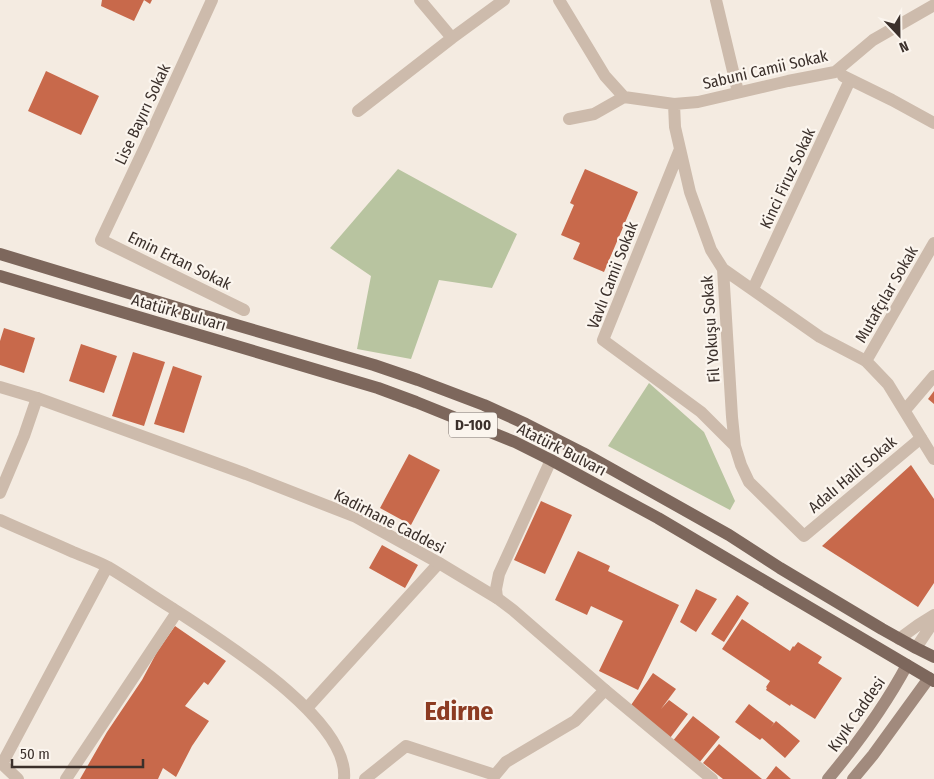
<svg xmlns="http://www.w3.org/2000/svg" width="934" height="779" viewBox="0 0 934 779" font-family="'Fira Sans Condensed',sans-serif">
<style>
.green{fill:#b8c4a0}
.building{fill:#c8694b}
.lines{fill:none;stroke-linecap:round;stroke-linejoin:round}
.minor{stroke:#cdbbac;stroke-width:12}
.tertiary{stroke:#cdbbac;stroke-width:12}
.secondary{stroke:#a18a7d;stroke-width:12}
.primary{stroke:#7d675c;stroke-width:12}
.labels{text-anchor:middle;stroke-width:4.5;stroke-linejoin:round;paint-order:stroke}
.shield{fill:#fbf5ee;stroke:#756b66;stroke-width:1}
.shield-label{font-size:15px;font-weight:bold;fill:#3b302b}
.street-label{font-size:16px;fill:#3b302b;stroke:#fbf5ee}
.town-label{font-size:26px;font-weight:bold;fill:#8c3b22;stroke:#fbf5ee}
</style>
<rect width="100%" height="100%" fill="#f4ebe1"/>
<path class="green" d="M398 169 517 234 492 288 439 280 411 359 357 349 371 276 330 248Z
M649 383 704 432 735 501 730 510 608 446Z"/>
<path class="building" d="M102 0H152L150 4 144 0 134 21 101 6Z
M46 71 99 96 81 135 28 111Z
M585 169 638 192 604 272 573 259 580 243 561 235 574 205 570 203Z
M4 328 35 338 24 373 0 365V341Z
M81 344 117 356 104 393 69 381Z
M133 352 165 362 144 426 112 416Z
M173 366 202 376 184 433 154 424Z
M934 391V404L928 399Z
M409 454 440 470 411 525 380 508Z
M911 465 934 499V583L918 607 822 546Z
M541 501 572 515 545 574 514 560Z
M382 545 418 565 405 588 369 568Z
M578 551 610 566 608 571 679 605 638 690 599 671 623 621 591 606 587 615 555 600Z
M696 589 717 599 696 632 680 622Z
M737 595 749 603 724 642 711 634Z
M742 619 790 651 793 646 794 647 798 642 822 657 818 663 842 678 815 719 791 704 790 706 766 690 767 688 766 687 770 681 722 649Z
M175 626 226 661 208 685 204 682 185 706 209 721 192 746 176 777 163 768 158 779H80L107 732 142 680 157 652Z
M653 673 676 689 661 709 669 700 688 714 670 738 629 708Z
M749 704 774 723 770 728 776 721 800 741 785 758 762 738 760 740 735 722Z
M693 716 720 737 699 763 672 742Z
M719 744 762 779H723L703 763Z
M776 766 791 779H766Z"/>
<g class="lines">
<path class="minor" d="M212 0 145 147 101 240 244 310
M420 0 452 38
M559 0 605 76 624 97 674 104 698 102 788 81 835 72 873 40 934 5
M716 0 738 92
M843 76 892 100 934 123
M674 104 675 127 690 192 711 250 723 269 732 417 735 446 741 465 749 482 804 536 921 438
M358 111 452 38 504 0
M569 119 594 114 624 97
M680 149 603 340 701 412 735 446
M723 269 820 337 866 361
M753 289 850 80
M905 410 934 376
M0 493 24 436 37 398
M0 520C24 531 49 541 73 552 85 557 97 561 108 567 130 580 151 595 172 608 217 638 350 718 344 779
M497 598 496 589 499 574 551 460
M307 708 439 563
M0 762 18 779
M2 764 107 567
M66 779 177 612
M365 779 406 746 495 775 506 762 575 721 605 690"/>
<path class="tertiary" d="M934 243 866 361 888 384 934 459
M0 387 37 398 246 474 356 517 439 563 497 598 513 610 605 690 712 779
M899 639 918 625 934 615
M916 648 934 621"/>
<path class="secondary" d="M828 779C858 743 885 706 907 665
M853 779 873 755 929 678"/>
<path class="primary" d="M0 254 195 313 374 365 418 380 484 405 526 424 583 453 729 535 780 568 882 629 916 648 934 657
M0 276 378 388 416 402 515 442 551 460 658 518 934 681"/>
</g>
<g class="labels">
<rect class="shield" x="449" y="412.5" width="48" height="25" rx="4"/>
<g class="shield-label">
<text x="473" y="430">D-100</text>
</g>
<g class="street-label">
<text transform="translate(765 69) rotate(-13)" y="6">Sabuni Camii Sokak</text>
<text transform="translate(142 114) rotate(-65)" y="6">Lise Bayırı Sokak</text>
<text transform="translate(787 178) rotate(-65)" y="6">Kinci Firuz Sokak</text>
<text transform="translate(180 260) rotate(26)" y="6">Emin Ertan Sokak</text>
<text transform="translate(612 275) rotate(-69)" y="6">Vavlı Camii Sokak</text>
<text transform="translate(886 294) rotate(-60)" y="6">Mutafçılar Sokak</text>
<text transform="translate(179 312) rotate(16)" y="6">Atatürk Bulvarı</text>
<text transform="translate(710 329) rotate(-94)" y="6">Fil Yokuşu Sokak</text>
<text transform="translate(562 449) rotate(27)" y="6">Atatürk Bulvarı</text>
<text transform="translate(852 474) rotate(-40)" y="6">Adalı Halil Sokak</text>
<text transform="translate(390 521) rotate(27)" y="6">Kadirhane Caddesi</text>
<text transform="translate(856 714) rotate(-55)" y="6">Kıyık Caddesi</text>
</g>
<g class="town-label">
<text x="459" y="720">Edirne</text>
</g>
</g>
<g transform="translate(899 35) rotate(158)" stroke="#fbf5ee" stroke-width="4" paint-order="stroke">
<path d="M0-4L9 19L0 12L-9 19Z" fill="#3b302b"/>
<text y="-8" font-size="14" font-weight="bold" text-anchor="middle" fill="#3b302b">N</text>
</g>
<path d="M12 759v8h131v-8" fill="none" stroke="#3b302b" stroke-width="2.5"/>
<text x="20" y="759" font-size="15" fill="#3b302b" stroke="#fbf5ee" stroke-width="4" paint-order="stroke">50 m</text>
</svg>
